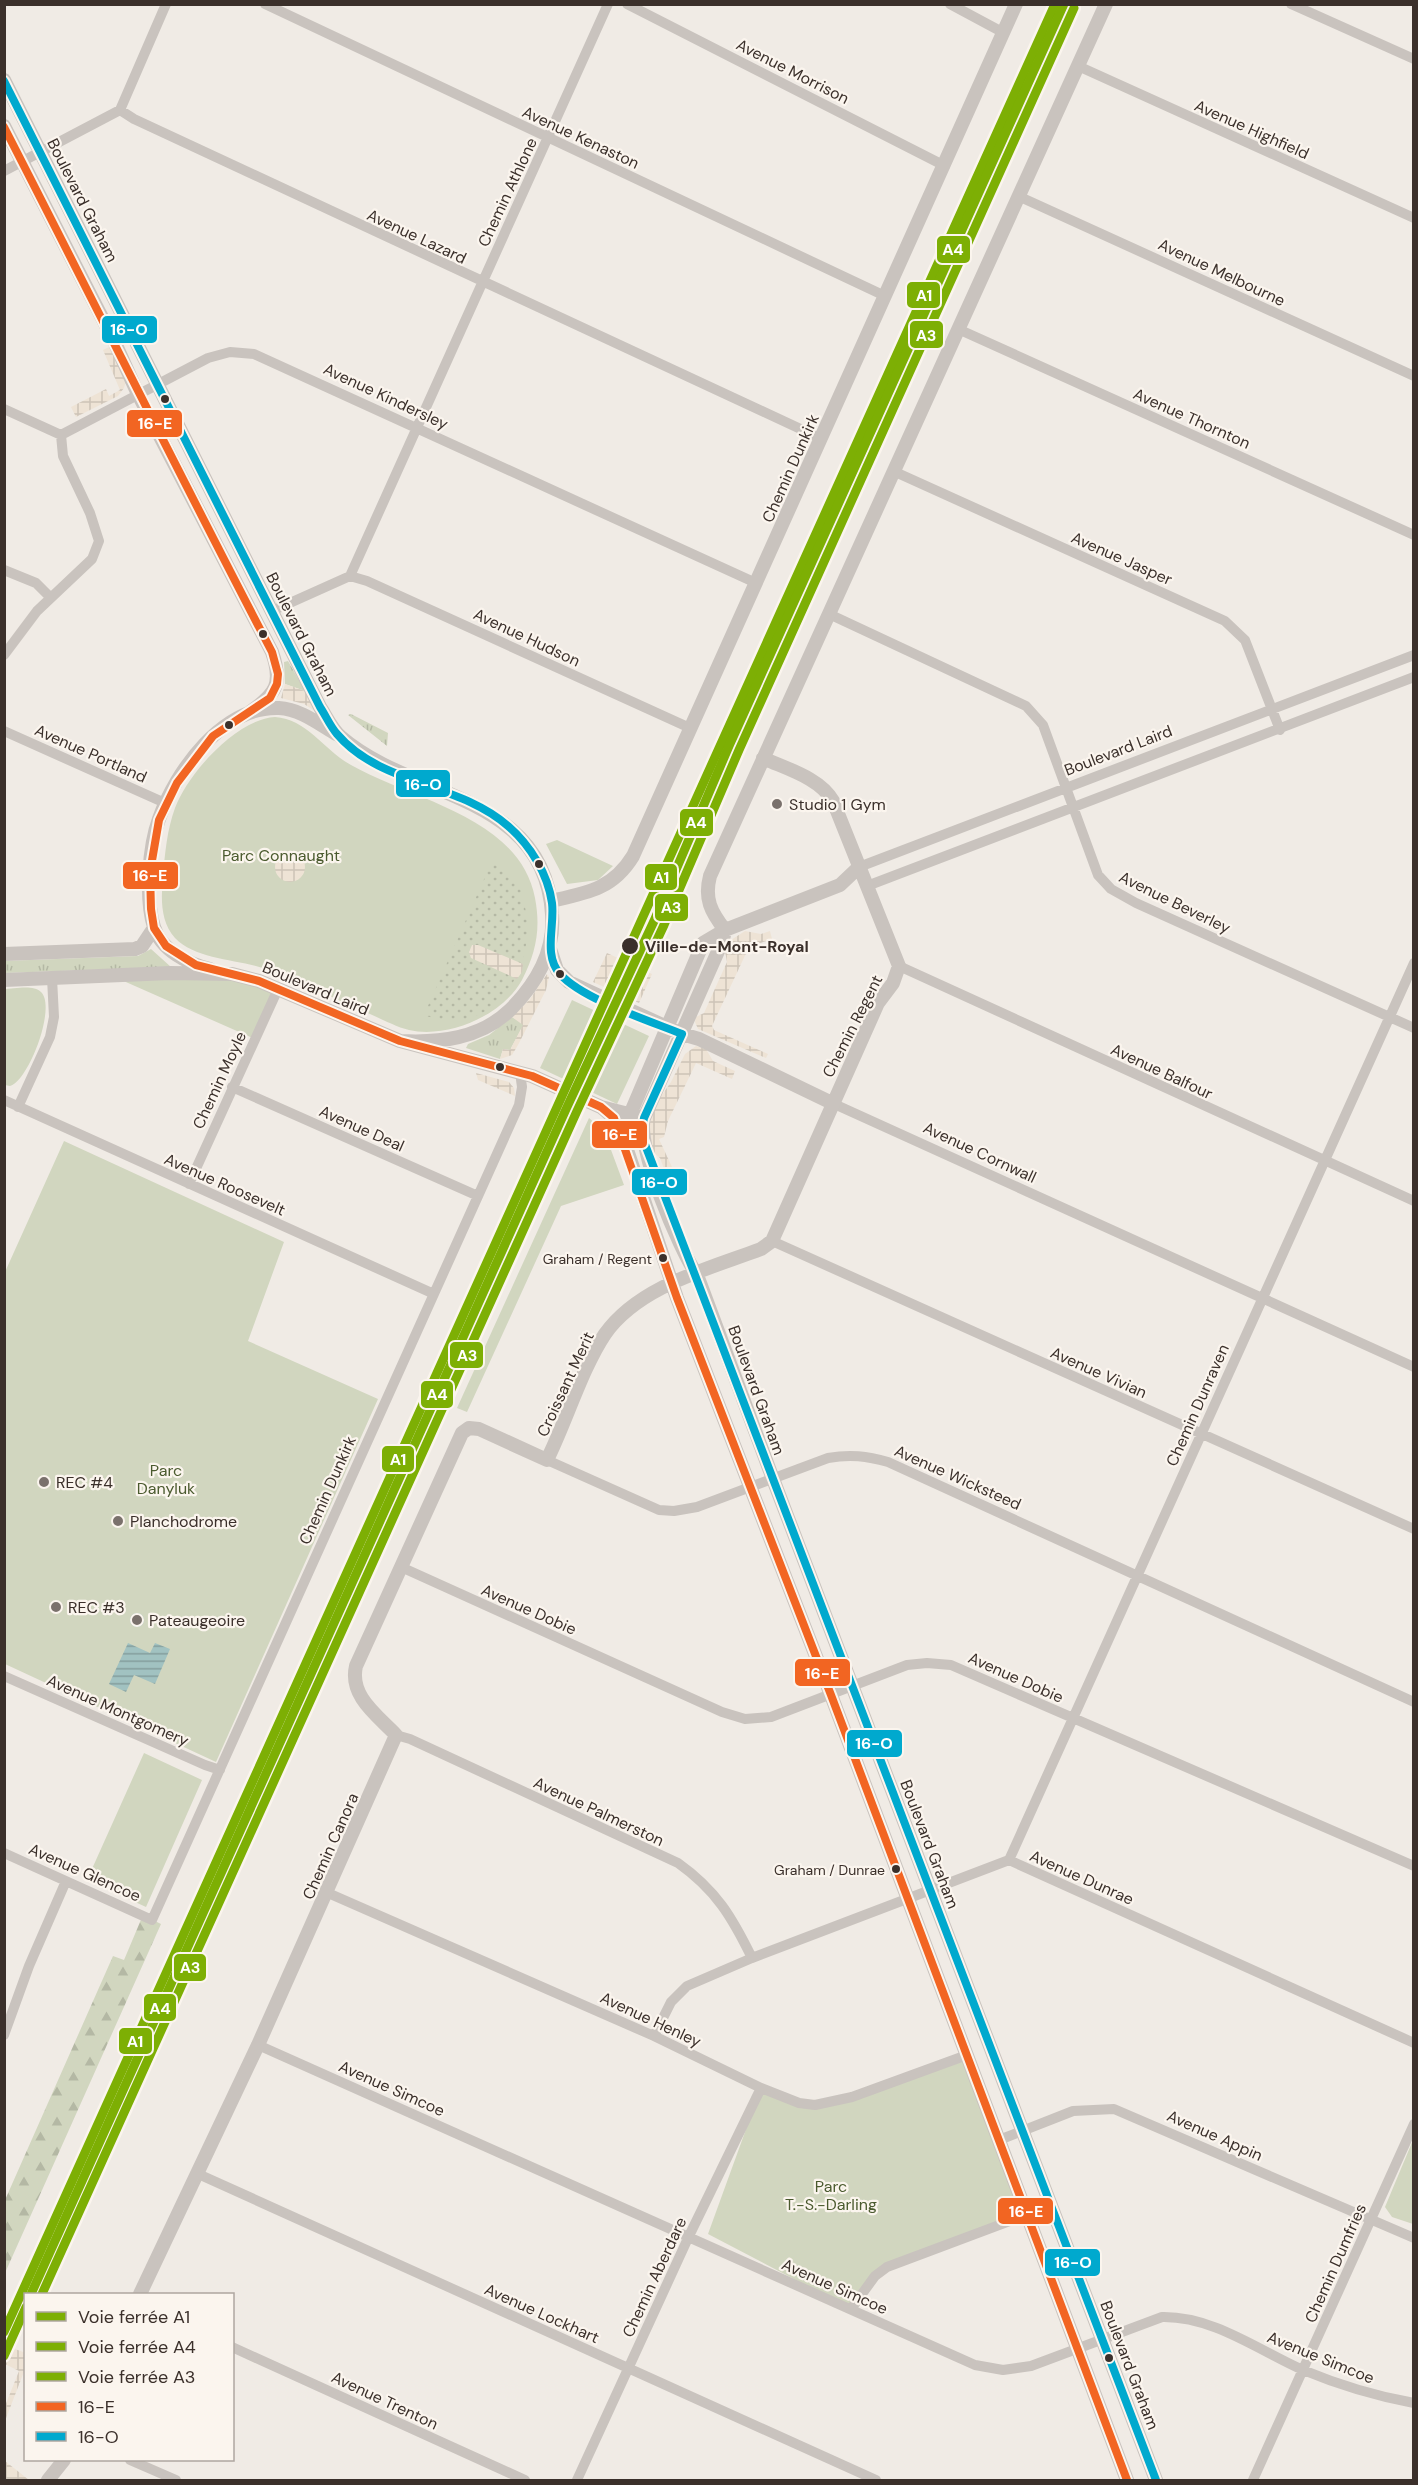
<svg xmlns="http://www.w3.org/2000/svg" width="1418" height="2485" viewBox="0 0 1418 2485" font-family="'DM Sans',sans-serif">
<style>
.grass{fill:url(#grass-tufts)}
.forest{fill:url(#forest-firs)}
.park{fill:#d1d6bf}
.garden{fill:url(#garden-dots)}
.plaza{fill:url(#plaza-grid)}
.water{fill:url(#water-rules)}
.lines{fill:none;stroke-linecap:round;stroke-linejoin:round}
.minor{stroke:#c9c3be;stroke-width:10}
.tertiary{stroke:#c9c3be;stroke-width:14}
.bus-1-casing{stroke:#fbf5ee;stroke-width:12}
.bus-2-casing{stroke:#fbf5ee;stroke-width:12}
.bus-1{stroke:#f26522;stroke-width:8}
.bus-2{stroke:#00a9ce;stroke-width:8}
.rail-1-casing{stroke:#fbf5ee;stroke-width:14}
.rail-2-casing{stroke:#fbf5ee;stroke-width:14}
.rail-3-casing{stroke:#fbf5ee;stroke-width:14}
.rail-1{stroke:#7daf04;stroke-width:9}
.rail-2{stroke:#7daf04;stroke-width:9}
.rail-3{stroke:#7daf04;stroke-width:9}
.bus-dot{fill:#3b302b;stroke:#fbf5ee;stroke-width:2}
.poi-dot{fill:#7a716c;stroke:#fbf5ee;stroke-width:2}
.labels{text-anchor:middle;stroke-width:4.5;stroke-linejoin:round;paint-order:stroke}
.bus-label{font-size:14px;fill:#3b302b;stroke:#fbf5ee;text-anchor:end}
.street-label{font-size:16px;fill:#3b302b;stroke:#fbf5ee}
.poi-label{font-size:16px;fill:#3b302b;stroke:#fbf5ee;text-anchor:start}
.park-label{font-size:16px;fill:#4a5a2e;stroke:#fbf5ee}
.stop-label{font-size:16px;font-weight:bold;fill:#3b302b;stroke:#fbf5ee;text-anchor:start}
.line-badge{stroke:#fbf5ee;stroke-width:2}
.badge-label{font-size:16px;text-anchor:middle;font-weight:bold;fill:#fff}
</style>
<defs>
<pattern id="grass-tufts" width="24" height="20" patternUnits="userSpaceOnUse" patternTransform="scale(1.5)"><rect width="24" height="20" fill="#d1d6bf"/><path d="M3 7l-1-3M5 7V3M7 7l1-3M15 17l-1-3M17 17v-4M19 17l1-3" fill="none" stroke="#b4b8a4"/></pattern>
<pattern id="forest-firs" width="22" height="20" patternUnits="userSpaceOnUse" patternTransform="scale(1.5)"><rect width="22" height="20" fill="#d1d6bf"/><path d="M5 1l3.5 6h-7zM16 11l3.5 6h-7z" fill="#b4b8a4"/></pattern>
<pattern id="garden-dots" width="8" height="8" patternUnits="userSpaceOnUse" patternTransform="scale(1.5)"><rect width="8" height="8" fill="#d1d6bf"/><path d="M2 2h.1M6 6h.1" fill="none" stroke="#b4b8a4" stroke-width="1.8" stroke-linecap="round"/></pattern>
<pattern id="plaza-grid" width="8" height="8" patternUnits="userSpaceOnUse" patternTransform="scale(1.5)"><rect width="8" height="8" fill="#eee3d5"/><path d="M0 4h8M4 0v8" fill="none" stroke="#cdc3b7"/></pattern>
<pattern id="water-rules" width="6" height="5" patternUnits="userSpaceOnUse" patternTransform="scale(1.5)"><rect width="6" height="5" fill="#a1c2c1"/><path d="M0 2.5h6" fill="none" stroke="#849e9d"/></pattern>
</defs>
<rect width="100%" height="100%" fill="#f0ebe5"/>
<path class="grass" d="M288 661 305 691 285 684 284 662Z
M351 714 388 733 387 746 348 715Z
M151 949 171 967 5 973 4 961 138 956Z
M512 1017 524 1024 510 1050 503 1049 500 1059 466 1048 468 1044 489 1035Z"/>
<path class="forest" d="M143 1915 161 1924 5 2273V2200L113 1956 124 1960Z"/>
<path class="park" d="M275 717C307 719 324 750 351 765 412 800 520 817 535 898 541 929 536 953 522 980 503 1015 448 1039 409 1030 396 1027 382 1019 370 1014 335 999 301 982 266 969 238 959 196 960 175 938 160 921 161 898 163 876 165 853 167 830 175 808 188 773 237 719 275 717Z
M557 840 613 866 598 880 567 884 546 844Z
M232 974 278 989 255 1039 110 975Z
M4 989C14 989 33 984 41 992 57 1007 28 1082 10 1086L5 1085Z
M572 1000 649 1036 617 1104 540 1068Z
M589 1118 604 1131 624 1185 561 1206 467 1412 457 1408Z
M64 1141 284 1242 248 1341 378 1399 216 1762 5 1664V1272Z
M144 1753 202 1780 146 1907 87 1880Z
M967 2055 1026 2215 887 2267 851 2309 708 2234 761 2088 815 2105Z
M1413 2140 1414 2224H1413L1392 2217 1385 2207Z"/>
<path class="garden" d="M493 859C500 864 508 870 514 877 520 885 523 896 525 907 538 968 493 1041 424 1015Z"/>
<path class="plaza" d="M109 347 126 381 124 388 118 396 76 417 71 407 106 389 109 396 120 390 103 350Z
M285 684 305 691 315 711 304 704 281 698Z
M275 867a15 15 0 1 1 30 0a15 15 0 1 1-30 0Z
M745 931 761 934 770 931 772 939 749 947 712 1026 714 1030 768 1054 766 1058 698 1029 695 1022 696 1017 704 1013 727 962 725 951 731 940Z
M472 945H478L523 964 522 972 517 979 471 958 469 952Z
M607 953 620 959 615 970 634 979 640 968 652 974 639 1003 593 982Z
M547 974 549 977 546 990 518 1045 512 1055 500 1059 503 1049 510 1050 523 1025 512 1017 530 999Z
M696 1046 706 1049 713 1061 735 1071 732 1079 696 1063 668 1121 664 1137 659 1139 672 1167 670 1168 676 1183 670 1185 660 1158 652 1151 649 1126 655 1105 671 1082 685 1054Z
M476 1073 509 1082 514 1088 515 1096 478 1080Z
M4 2345 26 2353 25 2369 5 2421V2406L19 2371 5 2364Z
M5 2461 29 2480H5Z"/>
<path class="water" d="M130 1620a7 7 0 1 1 14 0a7 7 0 1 1-14 0Z
M128 1643 150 1653 155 1643 170 1649 155 1684 134 1675 126 1692 109 1684Z"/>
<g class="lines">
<path class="minor" d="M265 4 885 296
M627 4 945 166
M950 4 1004 33
M1291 4 1414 59
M1078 66 1414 218
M120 110 166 4
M4 171 120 110 134 119 822 439
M1018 196 1414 376
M958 329 1414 535
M4 409 61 435 208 358 230 352 254 354 756 583
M893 471 1225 621 1245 640 1280 730
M4 570 36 583 50 597
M350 576 367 581 690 728
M272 611 350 576 608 4
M829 614 1026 706 1043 725 1098 875 1111 889 1136 903 1414 1028
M4 655 37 611 92 559 99 541 90 513 63 456 61 435
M4 731 165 803
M859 867 1414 655
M867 886 1414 677
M899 966 1414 1201
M232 1087 478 1196
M4 1100 434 1294
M832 1103 1414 1367
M18 1107 50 1037 54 1017 52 978
M189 1184 278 989
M772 1241 1414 1529
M547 1460 659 1510 674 1511 697 1507 828 1458C850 1454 867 1456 888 1462L1414 1702
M401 1567 722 1712 745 1719 771 1717 907 1665 927 1663 951 1665 1414 1866
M4 1676 205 1765 220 1770
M396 1735 410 1739 678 1863C716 1890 732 1917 752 1958
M4 1853 152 1920 519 1105 522 1087 520 1072
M1009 1860 1414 963
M328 1893 654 2036 761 2088 799 2103 815 2105 852 2097 967 2055
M4 2035 29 1966 66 1881
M654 2036 671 2002 687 1986 752 1958 1009 1860 1414 2043
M258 2045 975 2365 1003 2370 1031 2366 1162 2317C1213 2316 1258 2350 1303 2370 1339 2385 1375 2396 1414 2403
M999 2140 1073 2111 1114 2109 1414 2238
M196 2173 876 2480
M851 2309 875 2276 887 2267 1026 2215
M232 2347 525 2480
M130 2460 176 2480
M577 2480 689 2236 761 2088
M1253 2480 1414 2124"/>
<path class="tertiary" d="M1106 4 710 876C704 899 711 912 725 930L723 940 644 1118C636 1147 679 1248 697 1275L773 1479 1156 2480
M4 80 320 707C326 716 332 730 341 737 413 799 545 794 552 914 555 951 536 984 510 1010 480 1039 439 1043 400 1041
M4 126 115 343 138 394 272 652C283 684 276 694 250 712
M551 901C587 893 613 889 633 856L1016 4
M550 949 557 970 569 982 682 1034 699 1039 832 1103
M4 954 135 949 142 946 154 928
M210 969C188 964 161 950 154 927 145 899 149 846 159 819 176 771 222 706 279 708 300 709 319 724 336 734
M4 980 170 973 232 974 259 981 400 1041 532 1076 601 1107 644 1118
M601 1107 614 1118 623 1138 677 1298 831 1695 1127 2480
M626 1124 703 943 725 930 840 885 859 867
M140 2294 258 2045 396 1735C377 1715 349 1696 356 1666L462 1433 469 1428 479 1429 547 1460C566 1422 582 1368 605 1334 639 1286 708 1269 761 1249L772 1241 878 1003 893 983 899 966 833 801C820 778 787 769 763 758
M48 2480 64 2460"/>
<g class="bus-1-casing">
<path id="bus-1" d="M4 127C94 302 181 478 272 652L278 674 277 684 270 698 213 736 177 783 159 820 150 872 151 909 154 928 166 946 196 965 259 981 400 1041 532 1076 601 1107 614 1118 677 1298 831 1695 1127 2480"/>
</g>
<g class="bus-2-casing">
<path id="bus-2" d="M4 81 320 707C326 716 330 726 337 734 380 785 460 783 508 826 530 845 548 874 552 903 555 926 543 955 560 974 582 999 650 1021 682 1034L644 1118 641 1134 1156 2480"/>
</g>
<use href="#bus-1" class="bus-1"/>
<use href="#bus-2" class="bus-2"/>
<g class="rail-1-casing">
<path id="rail-1" d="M4 2332 1055 4"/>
</g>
<g class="rail-2-casing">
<path id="rail-2" d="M31 2294 567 1107 654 921 729 746 1064 4
M4 2356 26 2307"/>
</g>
<g class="rail-3-casing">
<path id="rail-3" d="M42 2294 577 1111 664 925 739 750 1074 8"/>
</g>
<use href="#rail-1" class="rail-1"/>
<use href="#rail-2" class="rail-2"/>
<use href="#rail-3" class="rail-3"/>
</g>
<g class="bus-dot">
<circle cx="165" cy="399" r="5"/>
<circle cx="263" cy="634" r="5"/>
<circle cx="229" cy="725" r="5"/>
<circle cx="539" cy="864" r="5"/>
<circle cx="630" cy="946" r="9"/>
<circle cx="560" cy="974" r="5"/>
<circle cx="500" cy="1067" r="5"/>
<circle cx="663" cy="1258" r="5"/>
<circle cx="896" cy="1869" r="5"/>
<circle cx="1109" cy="2358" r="5"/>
</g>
<g class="poi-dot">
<circle cx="777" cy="804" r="6"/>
<circle cx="44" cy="1482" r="6"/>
<circle cx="118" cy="1521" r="6"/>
<circle cx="56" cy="1607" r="6"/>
<circle cx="137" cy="1620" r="6"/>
</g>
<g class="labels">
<g class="bus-label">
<text x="652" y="1264">Graham / Regent</text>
<text x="885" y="1875">Graham / Dunrae</text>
</g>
<g class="street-label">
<text transform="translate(793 71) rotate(27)" y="6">Avenue Morrison</text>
<text transform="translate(1252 129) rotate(24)" y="6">Avenue Highfield</text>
<text transform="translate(581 137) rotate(25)" y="6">Avenue Kenaston</text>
<text transform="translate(507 192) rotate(-65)" y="6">Chemin Athlone</text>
<text transform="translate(83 200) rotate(63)" y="6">Boulevard Graham</text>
<text transform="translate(417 236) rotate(25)" y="6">Avenue Lazard</text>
<text transform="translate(1222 272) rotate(25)" y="6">Avenue Melbourne</text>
<text transform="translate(386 396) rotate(25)" y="6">Avenue Kindersley</text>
<text transform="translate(1192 418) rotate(24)" y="6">Avenue Thornton</text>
<text transform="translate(790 468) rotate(-66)" y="6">Chemin Dunkirk</text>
<text transform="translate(1122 558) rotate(24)" y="6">Avenue Jasper</text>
<text transform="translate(302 634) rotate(63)" y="6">Boulevard Graham</text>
<text transform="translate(527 637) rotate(25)" y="6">Avenue Hudson</text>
<text transform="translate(1118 750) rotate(-21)" y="6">Boulevard Laird</text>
<text transform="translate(91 753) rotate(24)" y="6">Avenue Portland</text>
<text transform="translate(1175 902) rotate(26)" y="6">Avenue Beverley</text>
<text transform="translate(316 988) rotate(23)" y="6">Boulevard Laird</text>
<text transform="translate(852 1026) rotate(-63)" y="6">Chemin Regent</text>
<text transform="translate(1162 1071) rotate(25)" y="6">Avenue Balfour</text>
<text transform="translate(219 1080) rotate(-65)" y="6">Chemin Moyle</text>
<text transform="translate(362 1128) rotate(24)" y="6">Avenue Deal</text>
<text transform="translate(980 1152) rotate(25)" y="6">Avenue Cornwall</text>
<text transform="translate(225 1184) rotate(24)" y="6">Avenue Roosevelt</text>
<text transform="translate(1099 1372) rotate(24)" y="6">Avenue Vivian</text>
<text transform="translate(565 1384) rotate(-65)" y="6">Croissant Merit</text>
<text transform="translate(757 1390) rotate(70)" y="6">Boulevard Graham</text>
<text transform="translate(1197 1405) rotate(-66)" y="6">Chemin Dunraven</text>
<text transform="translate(958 1477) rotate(24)" y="6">Avenue Wicksteed</text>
<text transform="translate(327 1490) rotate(-66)" y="6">Chemin Dunkirk</text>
<text transform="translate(529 1609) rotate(24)" y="6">Avenue Dobie</text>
<text transform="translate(1016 1677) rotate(24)" y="6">Avenue Dobie</text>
<text transform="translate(118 1710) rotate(24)" y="6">Avenue Montgomery</text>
<text transform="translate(599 1811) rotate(25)" y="6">Avenue Palmerston</text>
<text transform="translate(930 1844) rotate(69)" y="6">Boulevard Graham</text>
<text transform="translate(330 1846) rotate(-66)" y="6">Chemin Canora</text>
<text transform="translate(85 1872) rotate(24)" y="6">Avenue Glencoe</text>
<text transform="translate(1082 1877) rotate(24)" y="6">Avenue Dunrae</text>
<text transform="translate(651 2019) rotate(25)" y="6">Avenue Henley</text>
<text transform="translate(392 2088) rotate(24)" y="6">Avenue Simcoe</text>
<text transform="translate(1215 2135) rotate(24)" y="6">Avenue Appin</text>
<text transform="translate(1335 2263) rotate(-66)" y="6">Chemin Dumfries</text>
<text transform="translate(654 2277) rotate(-65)" y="6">Chemin Aberdare</text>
<text transform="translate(835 2286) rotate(24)" y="6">Avenue Simcoe</text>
<text transform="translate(542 2313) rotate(24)" y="6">Avenue Lockhart</text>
<text transform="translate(1321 2357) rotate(22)" y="6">Avenue Simcoe</text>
<text transform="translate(1130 2365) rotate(69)" y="6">Boulevard Graham</text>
<text transform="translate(385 2400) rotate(25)" y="6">Avenue Trenton</text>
</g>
<g class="poi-label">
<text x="789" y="810">Studio 1 Gym</text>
<text x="56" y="1488">REC #4</text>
<text x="130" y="1527">Planchodrome</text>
<text x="68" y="1613">REC #3</text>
<text x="149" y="1626">Pateaugeoire</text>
</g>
<g class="park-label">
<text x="281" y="861">Parc Connaught</text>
<text x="166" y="1476">Parc<tspan x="166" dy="18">Danyluk</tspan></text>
<text x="831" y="2192">Parc<tspan x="831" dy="18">T.-S.-Darling</tspan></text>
</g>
<g class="stop-label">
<text x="645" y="952">Ville-de-Mont-Royal</text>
</g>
</g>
<g class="line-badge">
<rect x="936" y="235" width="35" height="29" rx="6" fill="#7daf04"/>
<rect x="906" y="281" width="35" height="28" rx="6" fill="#7daf04"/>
<rect x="101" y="315" width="57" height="29" rx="6" fill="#00a9ce"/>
<rect x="909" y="320" width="35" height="29" rx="6" fill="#7daf04"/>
<rect x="126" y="409" width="57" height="29" rx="6" fill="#f26522"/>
<rect x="395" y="769" width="56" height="29" rx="6" fill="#00a9ce"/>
<rect x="679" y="808" width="35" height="29" rx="6" fill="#7daf04"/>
<rect x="122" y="861" width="57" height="29" rx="6" fill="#f26522"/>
<rect x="644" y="863" width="34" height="28" rx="6" fill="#7daf04"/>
<rect x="654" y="893" width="35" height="29" rx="6" fill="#7daf04"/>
<rect x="591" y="1120" width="57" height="29" rx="6" fill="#f26522"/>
<rect x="631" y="1168" width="57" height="28" rx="6" fill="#00a9ce"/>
<rect x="449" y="1341" width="35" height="28" rx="6" fill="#7daf04"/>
<rect x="420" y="1380" width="34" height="29" rx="6" fill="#7daf04"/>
<rect x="381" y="1445" width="34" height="28" rx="6" fill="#7daf04"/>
<rect x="794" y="1658" width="57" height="29" rx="6" fill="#f26522"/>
<rect x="846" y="1729" width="57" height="29" rx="6" fill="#00a9ce"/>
<rect x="173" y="1953" width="34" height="29" rx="6" fill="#7daf04"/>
<rect x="143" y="1993" width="34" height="29" rx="6" fill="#7daf04"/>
<rect x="118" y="2027" width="35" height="28" rx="6" fill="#7daf04"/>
<rect x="997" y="2197" width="57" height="28" rx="6" fill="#f26522"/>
<rect x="1044" y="2248" width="57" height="29" rx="6" fill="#00a9ce"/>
</g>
<g class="badge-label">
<text x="953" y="255">A4</text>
<text x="924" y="301">A1</text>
<text x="129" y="335">16-O</text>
<text x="926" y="341">A3</text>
<text x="155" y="429">16-E</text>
<text x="423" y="790">16-O</text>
<text x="696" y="828">A4</text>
<text x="150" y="881">16-E</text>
<text x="661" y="883">A1</text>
<text x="671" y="913">A3</text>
<text x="620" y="1140">16-E</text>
<text x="659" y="1188">16-O</text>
<text x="467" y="1361">A3</text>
<text x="437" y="1400">A4</text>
<text x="398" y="1465">A1</text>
<text x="822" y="1679">16-E</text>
<text x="874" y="1749">16-O</text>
<text x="190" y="1973">A3</text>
<text x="160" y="2014">A4</text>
<text x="135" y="2047">A1</text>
<text x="1026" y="2217">16-E</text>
<text x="1073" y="2268">16-O</text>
</g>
<rect width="1418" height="2485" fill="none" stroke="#3b302b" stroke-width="12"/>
<rect x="24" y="2293" width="210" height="168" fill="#fbf5ee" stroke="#aea6a0" stroke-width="1.5"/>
<rect x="36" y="2312" width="30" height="9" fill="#7daf04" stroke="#aea6a0" stroke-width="1.5"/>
<text x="78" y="2323" font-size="18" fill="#3b302b">Voie ferrée A1</text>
<rect x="36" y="2342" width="30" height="9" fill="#7daf04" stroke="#aea6a0" stroke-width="1.5"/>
<text x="78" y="2353" font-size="18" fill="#3b302b">Voie ferrée A4</text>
<rect x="36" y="2372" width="30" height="9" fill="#7daf04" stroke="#aea6a0" stroke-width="1.5"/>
<text x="78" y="2383" font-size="18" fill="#3b302b">Voie ferrée A3</text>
<rect x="36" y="2402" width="30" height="9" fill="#f26522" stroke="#aea6a0" stroke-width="1.5"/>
<text x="78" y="2413" font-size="18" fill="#3b302b">16-E</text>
<rect x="36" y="2432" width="30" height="9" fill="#00a9ce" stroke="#aea6a0" stroke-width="1.5"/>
<text x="78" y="2443" font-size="18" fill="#3b302b">16-O</text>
</svg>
